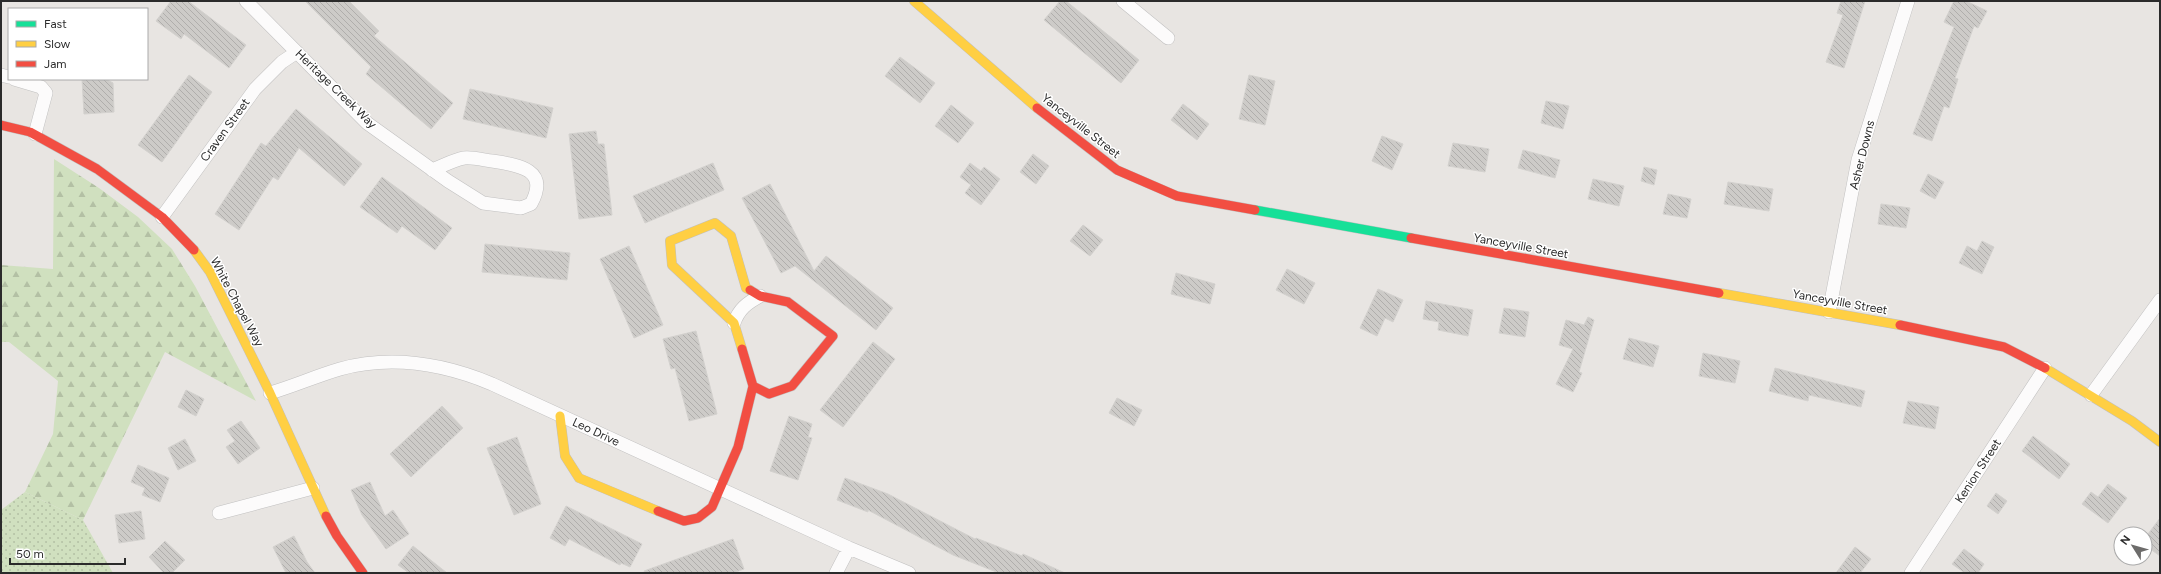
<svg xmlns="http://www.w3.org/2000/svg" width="2161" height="574" viewBox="0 0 2161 574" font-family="Figtree,sans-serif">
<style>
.grass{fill:url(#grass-dots)}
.forest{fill:url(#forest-firs)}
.building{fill:url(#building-back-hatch);stroke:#d3d1ce}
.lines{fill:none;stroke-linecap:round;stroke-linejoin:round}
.street-casing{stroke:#c1c0c0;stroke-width:14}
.fast-casing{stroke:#c1c0c0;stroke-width:10}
.slow-casing{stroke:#c1c0c0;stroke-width:10}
.jam-casing{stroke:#c1c0c0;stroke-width:10}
.street{stroke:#fcfbfb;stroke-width:13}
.fast{stroke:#16e098;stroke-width:9}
.slow{stroke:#ffcf43;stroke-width:9}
.jam{stroke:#f24e42;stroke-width:9}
.labels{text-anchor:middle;stroke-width:3;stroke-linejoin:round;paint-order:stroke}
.street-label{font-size:12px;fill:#2b2b2b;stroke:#fff}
</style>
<defs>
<pattern id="grass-dots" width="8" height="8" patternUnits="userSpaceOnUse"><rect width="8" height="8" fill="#d0e0bf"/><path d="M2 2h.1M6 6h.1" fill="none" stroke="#b3c0a4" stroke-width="1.8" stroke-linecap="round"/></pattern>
<pattern id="forest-firs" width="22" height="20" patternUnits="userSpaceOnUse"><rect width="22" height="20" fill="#d0e0bf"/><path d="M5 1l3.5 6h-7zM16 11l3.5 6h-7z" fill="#b3c0a4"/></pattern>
<pattern id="building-back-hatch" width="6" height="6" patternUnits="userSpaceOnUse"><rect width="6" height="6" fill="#cdcbc8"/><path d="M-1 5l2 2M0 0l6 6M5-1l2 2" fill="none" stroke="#b0aeac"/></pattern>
</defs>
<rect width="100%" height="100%" fill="#e8e5e2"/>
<path class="grass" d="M25 492 83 520 113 573H1V510Z"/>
<path class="forest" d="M54 159 99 188 138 217 172 249 195 286 256 401 165 352 83 520 25 492 53 434 58 381 9 342H1V265L53 269Z"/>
<path class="building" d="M171 1H188L246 45 229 68 184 34 181 39 156 21Z
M305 1H349L379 31 374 36 453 103 431 129 366 74 371 67Z
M1060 1H1066L1139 60 1121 83 1044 20Z
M1841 1H1865L1844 68 1826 62 1843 15 1837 13Z
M1954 1H1966L1987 11 1978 28 1974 26 1955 78 1958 79 1949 108 1944 106 1932 141 1913 134 1954 27 1944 22Z
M900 57 935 83 920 103 885 76Z
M189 75 212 92 162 162 138 145Z
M1249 75 1275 81 1265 125 1239 119Z
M82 79H106L113 83 114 112 84 114Z
M470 89 553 108 546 138 463 119Z
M1546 101 1569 106 1563 129 1541 123Z
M1183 104 1209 124 1197 140 1171 120Z
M951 105 974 123 958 143 935 126Z
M296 109 362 164 344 186 299 148 278 180 273 177 239 230 215 214 261 143 266 146Z
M596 131 598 144H604L612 215 579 219 569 134Z
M1382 136 1403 144 1392 170 1372 161Z
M1453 143 1489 149 1485 172 1448 166Z
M1523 150 1560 160 1555 178 1518 168Z
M1033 154 1049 166 1036 184 1020 172Z
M713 163 724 190 645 223 633 196Z
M970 163 981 171 984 167 1000 179 981 205 965 193 971 185 960 177Z
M1644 167 1657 170 1654 185 1641 181Z
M1928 174 1944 182 1935 199 1920 191Z
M382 177 452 228 435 250 402 226 397 233 360 207Z
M1593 179 1624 186 1619 206 1588 199Z
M1728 182 1773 189 1769 211 1724 204Z
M770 184 814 271 826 256 893 308 876 330 795 266 781 273 742 198Z
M1668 194 1691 199 1687 218 1663 214Z
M1881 204 1910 208 1906 228 1878 224Z
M1083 225 1103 240 1090 256 1070 241Z
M1982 241 1994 247 1982 274 1959 263 1967 246 1977 251Z
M485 244 570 253 567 280 482 272Z
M629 246 663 325 634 338 600 259Z
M1287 269 1315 283 1304 304 1276 290Z
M1176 273 1215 284 1210 304 1171 294Z
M1378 289 1403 300 1393 322 1385 318 1377 336 1360 328Z
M1426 301 1473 310 1468 336 1438 330 1439 322 1423 319Z
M1504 308 1529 312 1525 337 1499 333Z
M1588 317 1594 320 1579 372 1582 373 1573 392 1556 384 1573 349 1559 345 1566 320 1584 325Z
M696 331 717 414 689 421 675 368 671 369 663 339Z
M1629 338 1659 346 1653 367 1623 359Z
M873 342 895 359 843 427 820 410Z
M1703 353 1740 361 1735 383 1699 376Z
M1775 368 1865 391 1861 407 1809 395 1808 401 1769 391Z
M186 390 204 399 196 416 178 407Z
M1117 398 1142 410 1134 426 1109 413Z
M1908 401 1939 407 1935 429 1903 423Z
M442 406 463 428 411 477 390 454Z
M789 416 812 424 808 437 812 438 798 480 770 471Z
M241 421 260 448 238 464 226 447 235 441 227 430Z
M2033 436 2070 464 2059 479 2022 451Z
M517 437 541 504 514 515 487 448Z
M185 439 196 461 178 470 168 448Z
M138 465 169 478 160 502 142 495 145 488 131 482Z
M845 478 888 494 975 539 976 538 1022 556 1023 554 1065 573H999L953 555 868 510V512L837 500Z
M370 482 385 516 393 510 409 534 386 549 362 515 351 490Z
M2108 484 2127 498 2108 523 2082 504 2091 492 2098 497Z
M1996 493 2007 501 1998 514 1987 506Z
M566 506 642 544 630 567 621 563 620 565 569 539 565 546 550 538Z
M141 511 145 539 119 543 115 515Z
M2160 518V556L2145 545V538Z
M294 536 307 562 315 573H286L273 547Z
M733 539 744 569 733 573H645L644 571Z
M165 541 185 560 172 573H164L149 557Z
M413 546 447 573H409L398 565Z
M1855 547 1871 559 1860 573H1836Z
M1964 549 1984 564 1978 573H1965L1952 564Z"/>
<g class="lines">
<g class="street-casing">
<path id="street" d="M246 1 367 123 448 181 483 203 521 208 531 204C550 169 518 165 492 161 484 160 472 157 464 158 453 160 443 166 432 170
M1123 1 1168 38
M1 75 9 77
M14 79 41 87 46 93 35 134
M162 217 255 89 282 62 297 52
M1829 312 1858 160 1908 1
M734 323C739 309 747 303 760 296
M270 393C294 386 316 376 340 369 391 355 444 364 492 384L849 548 909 573
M2091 395 2160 300
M219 513 313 488
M836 573 849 548
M1911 573 2045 368"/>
</g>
<g class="fast-casing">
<path id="fast" d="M1255 210 1411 238"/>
</g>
<g class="slow-casing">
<path id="slow" d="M914 1 1037 108
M194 250 210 272 270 393 326 516
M1719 293 1900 325
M742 349 734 323 672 265 670 241 715 223 731 236 746 288 750 290
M2045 368 2132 421 2160 442
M560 416 565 456 579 478 658 511"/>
</g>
<g class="jam-casing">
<path id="jam" d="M1037 108 1117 170 1177 196 1255 210
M1 125 30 132 97 169 162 217 194 250
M1411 238 1719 293
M750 290 760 296 788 302 833 336 792 386 769 394 753 386
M1900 325 2004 347 2045 368
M658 511 684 521 698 518 712 507 738 447 753 386 742 349
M326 516 337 536 363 573"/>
</g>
<use href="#street" class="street"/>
<use href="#fast" class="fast"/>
<use href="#slow" class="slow"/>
<use href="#jam" class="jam"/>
</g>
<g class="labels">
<g class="street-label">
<text transform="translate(336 89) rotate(44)" y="4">Heritage Creek Way</text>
<text transform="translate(1081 126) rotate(38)" y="4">Yanceyville Street</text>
<text transform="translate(225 130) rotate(-54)" y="4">Craven Street</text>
<text transform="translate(1862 155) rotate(-76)" y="4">Asher Downs</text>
<text transform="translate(1521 246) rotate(10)" y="4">Yanceyville Street</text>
<text transform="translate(237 302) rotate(62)" y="4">White Chapel Way</text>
<text transform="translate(1840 302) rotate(10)" y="4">Yanceyville Street</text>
<text transform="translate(596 432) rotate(25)" y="4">Leo Drive</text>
<text transform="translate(1978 471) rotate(-57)" y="4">Kenion Street</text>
</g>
</g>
<rect width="2161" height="574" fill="none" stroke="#2b2b2b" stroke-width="4"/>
<rect x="8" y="8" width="140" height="72" fill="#ffffff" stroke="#aaaaaa"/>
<rect x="16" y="21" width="20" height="6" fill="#16e098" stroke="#aaaaaa"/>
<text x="44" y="28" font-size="12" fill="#2b2b2b">Fast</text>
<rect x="16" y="41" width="20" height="6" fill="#ffcf43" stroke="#aaaaaa"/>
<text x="44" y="48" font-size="12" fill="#2b2b2b">Slow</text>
<rect x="16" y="61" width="20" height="6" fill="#f24e42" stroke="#aaaaaa"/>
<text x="44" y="68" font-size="12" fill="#2b2b2b">Jam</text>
<g transform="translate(2133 546) rotate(307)"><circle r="19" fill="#ffffff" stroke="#aaaaaa"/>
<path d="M0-3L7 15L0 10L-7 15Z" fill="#6d6c6b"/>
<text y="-6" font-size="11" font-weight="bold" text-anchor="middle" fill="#2b2b2b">N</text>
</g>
<path d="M10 558v6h115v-6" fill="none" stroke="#2b2b2b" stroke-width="2"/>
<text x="16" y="558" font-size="12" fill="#2b2b2b" stroke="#ffffff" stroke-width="3" paint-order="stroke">50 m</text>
</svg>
